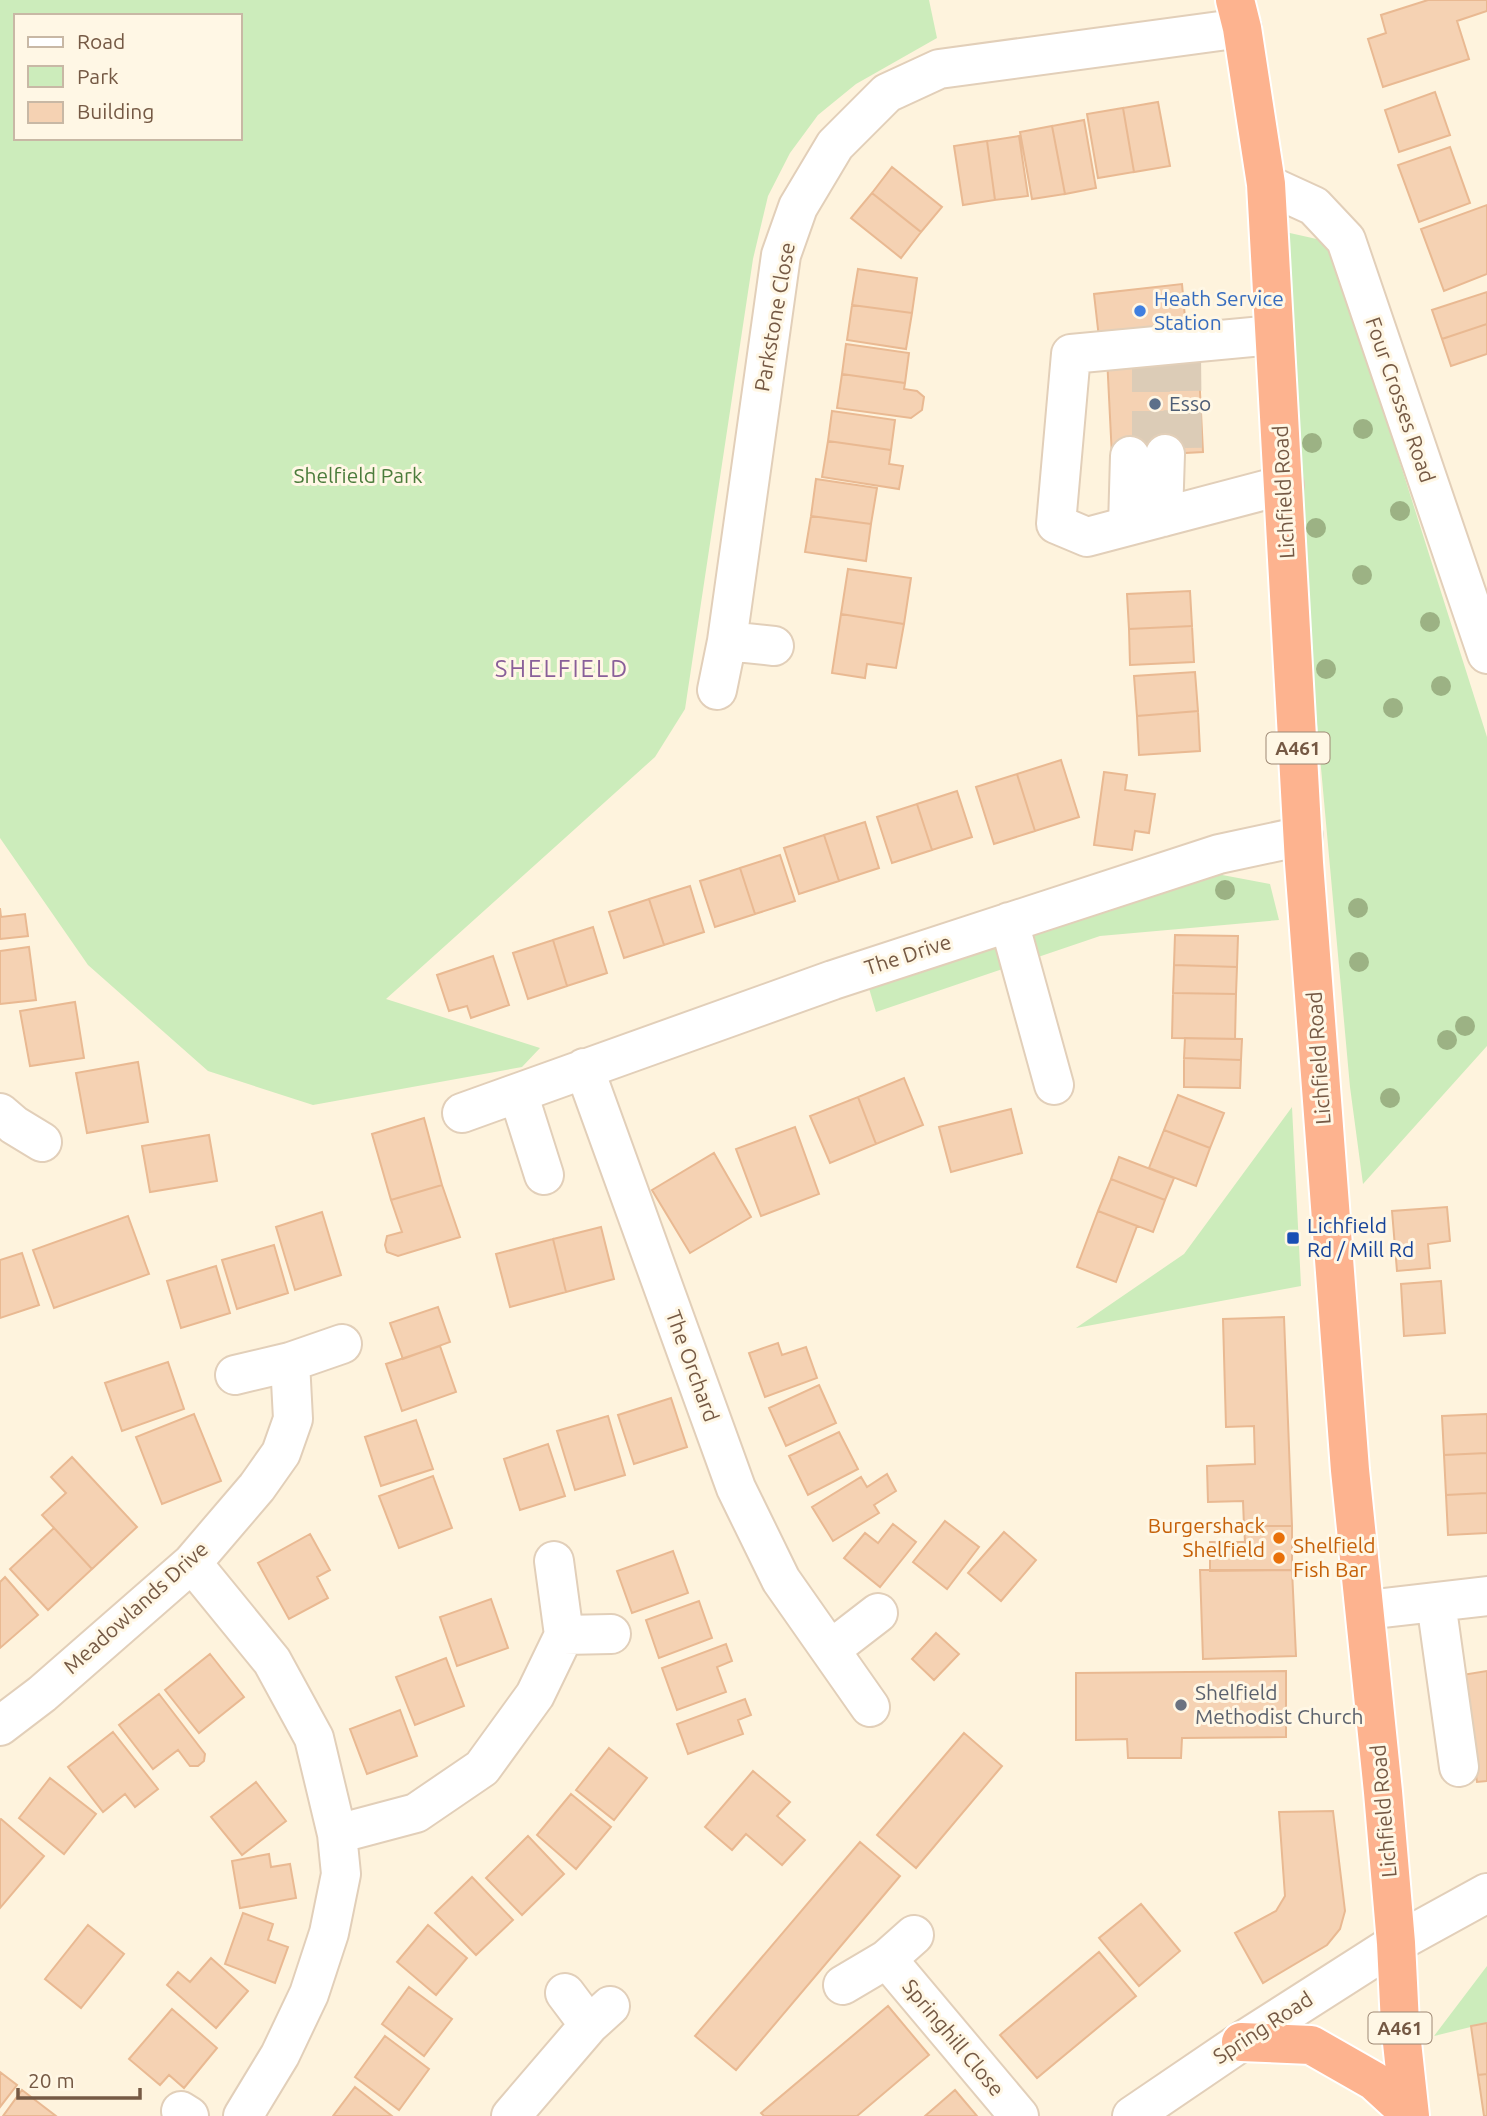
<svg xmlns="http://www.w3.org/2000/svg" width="1487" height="2116" viewBox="0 0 1487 2116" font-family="Ubuntu,sans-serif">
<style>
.green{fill:#ccecbb;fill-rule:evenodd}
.building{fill:#f5d2b3;stroke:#e9b992;stroke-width:2}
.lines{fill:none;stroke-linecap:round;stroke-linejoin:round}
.minor-tunnel{stroke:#dcccb7;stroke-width:38;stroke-dasharray:38 19;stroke-linecap:butt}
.minor-casing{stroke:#e2cfb9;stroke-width:42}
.highway-casing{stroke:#fff;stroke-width:42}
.minor{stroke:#fff;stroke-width:38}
.highway{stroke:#fdb38f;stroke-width:38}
.tree{fill:#9cb284}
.shop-dot{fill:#3f7fe0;stroke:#fff7e5;stroke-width:2.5}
.service-dot{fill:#5c6f8a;stroke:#fff7e5;stroke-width:2.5}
.transit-dot{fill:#1a4fb4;stroke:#fff7e5;stroke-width:2.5}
.food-dot{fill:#e8710a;stroke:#fff7e5;stroke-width:2.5}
.worship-dot{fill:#6b7280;stroke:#fff7e5;stroke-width:2.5}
.labels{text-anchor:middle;stroke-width:6;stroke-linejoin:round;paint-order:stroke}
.shield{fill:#fff7e5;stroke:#9e8874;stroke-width:2}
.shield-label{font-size:19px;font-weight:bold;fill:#755944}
.shop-label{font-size:21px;fill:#366cbe;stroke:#fff7e5;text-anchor:start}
.street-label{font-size:21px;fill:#755944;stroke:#fff7e5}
.service-label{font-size:21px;fill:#4e5e75;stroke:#fff7e5;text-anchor:start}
.park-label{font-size:21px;fill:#4b7c3b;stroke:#fff7e5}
.transit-label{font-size:21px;fill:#164399;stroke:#fff7e5;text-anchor:start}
.food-label{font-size:21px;fill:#c56008;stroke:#fff7e5;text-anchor:end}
.worship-label{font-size:21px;fill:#5b616d;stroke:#fff7e5;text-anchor:start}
.quarter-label{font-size:24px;letter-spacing:2px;fill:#895f99;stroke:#fff7e5}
</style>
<rect width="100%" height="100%" fill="#fef3dd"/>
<path class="green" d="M0 0H929L937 38 856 84 818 115 790 153 768 196 753 259 685 709 655 757 386 999 540 1048 522 1067 313 1105 208 1071 88 965 0 838ZM16 16H240V138H16Z
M1272 229 1330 242 1487 737V1046L1363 1184 1350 1087Z
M1217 874 1270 884 1279 920 1100 936 876 1012 868 985Z
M1292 1107 1301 1286 1076 1328 1184 1254Z
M1487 1966V2023L1434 2036Z"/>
<path class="building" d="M1428 0H1487V11L1457 21 1469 59 1383 87 1368 39 1386 33 1381 15Z
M1435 92 1450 135 1399 152 1385 110Z
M1158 102 1170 166 1134 172 1123 108Z
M1123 108 1134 172 1098 178 1087 114Z
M1084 120 1096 188 1065 194 1052 126Z
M1052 126 1065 194 1032 199 1020 132Z
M1019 136 1028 196 995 200 987 141Z
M987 141 995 200 963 205 954 146Z
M1450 147 1470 203 1419 222 1398 165Z
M892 167 942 207 921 232 872 193Z
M872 193 921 232 901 258 851 218Z
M1487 205V274L1444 291 1421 229Z
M858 269 917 278 912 313 852 305Z
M1182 284 1186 329 1099 338 1094 294Z
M1487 292V324L1442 339 1432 310Z
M852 305 912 313 906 349 847 340Z
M1487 324V354L1451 366 1442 339Z
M846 344 909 353 905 383 842 374Z
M1198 352 1203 452 1112 457 1107 357Z
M842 374 905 383 904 389 917 391 924 397 922 410 911 418 837 408Z
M832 411 895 420 891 450 828 441Z
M828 441 891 450 889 464 903 466 899 489 822 477Z
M816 479 877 488 871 524 811 516Z
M811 516 871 524 866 561 805 552Z
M848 569 911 578 904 624 841 614Z
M1190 591 1192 626 1129 629 1127 594Z
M841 614 904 624 896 668 867 664 865 678 832 673Z
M1192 626 1194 662 1130 665 1129 629Z
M1195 672 1198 711 1137 716 1134 676Z
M1198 711 1200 751 1139 755 1137 716Z
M1061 760 1079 817 1035 831 1017 774Z
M1104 772 1127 775 1125 790 1155 794 1149 833 1135 831 1132 850 1094 845Z
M1017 774 1035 831 994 844 976 787Z
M957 791 972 837 932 850 917 804Z
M917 804 932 850 892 863 877 817Z
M865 822 879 868 839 881 824 835Z
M824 835 839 881 799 894 784 848Z
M780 855 795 901 755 914 740 868Z
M740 868 755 914 715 927 700 881Z
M690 886 704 932 664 945 649 899Z
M649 899 664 945 624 958 609 912Z
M0 908 1 917 25 914 28 936 0 939Z
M593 927 607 973 567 986 553 940Z
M1175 935 1238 936 1237 967 1174 965Z
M553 940 567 986 528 999 513 953Z
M29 947 36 1000 0 1004V951Z
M493 956 509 1005 471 1018 467 1006 449 1011 437 975Z
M1174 965 1237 967 1236 994 1173 993Z
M1173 993 1236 994 1235 1039 1172 1038Z
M75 1002 84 1058 30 1066 20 1011Z
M1185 1038 1242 1039 1241 1060 1184 1058Z
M1184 1058 1241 1060 1240 1088 1184 1087Z
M138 1062 148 1122 87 1133 76 1073Z
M904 1078 923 1125 876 1144 858 1097Z
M1178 1095 1224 1113 1210 1148 1164 1130Z
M858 1097 876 1144 830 1163 810 1116Z
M1011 1109 1022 1153 951 1172 939 1127Z
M424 1118 442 1185 391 1200 372 1134Z
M795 1127 819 1194 761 1216 736 1149Z
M1164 1130 1210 1148 1196 1186 1149 1168Z
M209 1135 217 1181 150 1192 142 1146Z
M714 1153 751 1217 690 1253 652 1190Z
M1119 1157 1174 1178 1165 1200 1111 1179Z
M1111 1179 1165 1200 1153 1232 1098 1211Z
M442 1185 460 1237 398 1256 387 1252 385 1245 387 1236 402 1232 391 1200Z
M1447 1207 1450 1241 1428 1244 1430 1268 1397 1271 1392 1211Z
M1098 1211 1137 1226 1116 1282 1077 1267Z
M322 1212 341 1275 295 1290 276 1227Z
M128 1216 149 1274 54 1308 33 1250Z
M601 1227 614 1279 566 1292 553 1239Z
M553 1239 566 1292 510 1307 496 1254Z
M274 1245 288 1293 237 1309 222 1260Z
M22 1253 39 1305 0 1318V1260Z
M216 1266 230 1313 181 1328 167 1281Z
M1441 1281 1445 1333 1404 1336 1401 1284Z
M438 1307 450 1342 403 1359 390 1323Z
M1284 1317 1292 1526H1244L1243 1501 1208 1502 1207 1466 1255 1464 1254 1426 1226 1427 1223 1319Z
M778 1343 782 1355 806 1347 817 1378 765 1397 749 1353Z
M440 1346 456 1392 402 1411 386 1364Z
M168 1362 184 1409 122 1431 105 1383Z
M819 1385 836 1423 786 1446 769 1408Z
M671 1398 687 1447 634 1464 618 1415Z
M194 1414 221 1481 162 1504 136 1437Z
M1487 1414V1453L1444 1455 1442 1416Z
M608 1416 625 1475 575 1490 557 1431Z
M416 1420 433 1469 381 1486 365 1437Z
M839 1432 858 1469 808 1495 789 1456Z
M548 1444 565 1496 520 1510 504 1459Z
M1487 1453V1493L1446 1495 1444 1455Z
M72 1457 137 1527 92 1569 42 1515 66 1493 51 1477Z
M887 1474 896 1491 874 1505 879 1513 833 1541 812 1507 861 1477 867 1487Z
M433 1476 452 1528 399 1548 379 1496Z
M1487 1493V1533L1448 1535 1446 1495Z
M945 1521 979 1547 947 1589 913 1562Z
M893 1524 916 1542 880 1587 844 1558 865 1533 878 1543Z
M1244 1526H1292V1570L1210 1571V1542H1245Z
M54 1528 92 1569 48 1610 10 1569Z
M1004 1532 1036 1560 1001 1601 968 1573Z
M310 1534 330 1570 317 1577 328 1598 289 1619 258 1563Z
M673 1551 688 1593 632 1613 617 1571Z
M1200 1570H1292L1296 1656 1203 1659Z
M5 1577 38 1615 0 1648V1582Z
M491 1599 508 1648 457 1666 440 1617Z
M699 1601 712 1638 659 1658 646 1620Z
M936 1633 959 1654 934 1680 912 1659Z
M726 1644 732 1661 717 1667 726 1692 677 1710 662 1668Z
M210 1654 244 1697 199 1733 165 1690Z
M446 1658 464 1706 415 1725 396 1677Z
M1286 1671V1737L1182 1738 1181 1758H1128L1127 1739 1076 1740V1673Z
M1487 1671V1781L1477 1782 1462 1675Z
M159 1694 205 1754 204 1761 198 1766H190L178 1750 153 1769 119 1725Z
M745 1699 751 1715 738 1720 743 1734 688 1754 677 1724Z
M400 1710 417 1756 367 1774 350 1729Z
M113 1732 158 1789 135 1807 125 1794 103 1812 68 1767Z
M964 1733 1002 1766 916 1868 877 1835Z
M609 1748 647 1778 614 1820 576 1790Z
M753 1771 790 1802 777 1816 805 1840 782 1865 746 1834 732 1850 705 1827Z
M50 1778 96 1814 64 1854 19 1818Z
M256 1782 286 1821 242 1855 211 1817Z
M571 1794 611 1827 576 1869 537 1835Z
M1333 1811 1345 1911 1340 1929 1327 1945 1263 1983 1235 1933 1276 1911 1285 1896 1279 1812Z
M1 1819 44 1856 0 1908V1820Z
M528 1836 564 1874 522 1915 486 1878Z
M860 1842 900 1876 736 2070 695 2036Z
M269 1854 271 1867 290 1864 296 1898 240 1908 232 1861Z
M472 1877 513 1920 476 1955 435 1913Z
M1141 1904 1180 1951 1139 1986 1099 1938Z
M243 1913 273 1924 268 1940 288 1947 275 1983 225 1964Z
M88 1925 124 1954 81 2008 45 1979Z
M428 1925 467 1958 436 1995 397 1962Z
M1099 1952 1136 1996 1037 2078 1000 2035Z
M211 1958 248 1991 216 2028 167 1985 178 1972 190 1982Z
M409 1987 452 2019 424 2056 382 2024Z
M888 2006 929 2055 857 2116H764L761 2113Z
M172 2009 217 2048 184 2088 169 2075 160 2085 129 2059Z
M1487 2023V2074L1478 2075 1471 2026Z
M385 2036 429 2069 399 2110 355 2077Z
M0 2072 17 2085 0 2107Z
M1487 2074V2116H1484L1478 2075Z
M355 2087 392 2116H333Z
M22 2090 56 2116H3Z
M955 2090 977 2116H925Z"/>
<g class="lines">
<path class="minor-tunnel" d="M1182 353 1183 453
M1151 354V455"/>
<g class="minor-casing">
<path id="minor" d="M1266 184 1314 206 1346 240 1487 654
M1274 335 1071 354 1056 524 1087 537 1284 485
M1163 517 1165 454
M1128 526 1130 456
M727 641 774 646
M717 690 727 641 781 255 798 207 835 145 887 93 939 69 1242 28
M1009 922 1054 1085
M584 1068 736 1488 781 1580 870 1707
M518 1093 544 1175
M0 1113 14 1125 42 1142
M462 1113 833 980 1219 854 1303 836
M235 1375 290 1362 342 1344
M192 1563 272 1661 314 1738 337 1834 341 1874 329 1933 309 1994 280 2055 243 2116
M1436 1602 1459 1767
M1366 1610 1487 1596
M564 1635 611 1634
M830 1650 878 1613
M0 1726 42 1694 192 1563 257 1487 281 1453 293 1419 290 1362
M337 1834 416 1813 482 1768 535 1695 564 1635 554 1561
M887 1959 1019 2116
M843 1985 887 1959 914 1935
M565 1993 589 2025
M181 2111 189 2116
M511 2116 589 2025 610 2006
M1132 2116 1241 2042 1396 1943 1487 1893"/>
</g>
<g class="highway-casing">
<path id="highway" d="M1235 0 1242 28 1266 184 1304 863 1350 1470 1383 1792 1396 1943 1400 2024 1410 2116
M1241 2042 1311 2045 1374 2081 1409 2113"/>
</g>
<use href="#minor" class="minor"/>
<use href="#highway" class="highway"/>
</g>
<g class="tree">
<circle cx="1363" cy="429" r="10"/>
<circle cx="1312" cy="443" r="10"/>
<circle cx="1400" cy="511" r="10"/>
<circle cx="1316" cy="528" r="10"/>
<circle cx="1362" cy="575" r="10"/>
<circle cx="1430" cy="622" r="10"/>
<circle cx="1326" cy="669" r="10"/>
<circle cx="1441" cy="686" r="10"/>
<circle cx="1393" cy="708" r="10"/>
<circle cx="1225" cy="890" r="10"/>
<circle cx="1358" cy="908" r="10"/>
<circle cx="1359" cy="962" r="10"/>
<circle cx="1465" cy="1026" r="10"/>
<circle cx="1447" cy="1040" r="10"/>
<circle cx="1390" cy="1098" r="10"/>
</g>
<circle class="shop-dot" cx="1140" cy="311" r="7"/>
<circle class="service-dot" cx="1155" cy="404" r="7"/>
<rect class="transit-dot" x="1286" y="1231" width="14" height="14" rx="3.5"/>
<g class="food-dot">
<circle cx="1279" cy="1538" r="7"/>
<circle cx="1279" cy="1558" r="7"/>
</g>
<circle class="worship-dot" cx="1181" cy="1705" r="7"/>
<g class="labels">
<g class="shield">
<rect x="1266.5" y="732.5" width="63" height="31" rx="5"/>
<rect x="1368.5" y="2012.5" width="63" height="31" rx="5"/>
</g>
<g class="shield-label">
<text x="1298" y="755">A461</text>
<text x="1400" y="2035">A461</text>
</g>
<g class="shop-label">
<text x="1154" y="306">Heath Service<tspan x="1154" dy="24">Station</tspan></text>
</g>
<g class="street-label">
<text transform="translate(775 317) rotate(-80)" y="7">Parkstone Close</text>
<text transform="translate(1400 400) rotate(71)" y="7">Four Crosses Road</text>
<text transform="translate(1284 492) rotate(-93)" y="7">Lichfield Road</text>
<text transform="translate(908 955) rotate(-18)" y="7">The Drive</text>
<text transform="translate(1319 1058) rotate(-94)" y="7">Lichfield Road</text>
<text transform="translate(692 1366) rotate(70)" y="7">The Orchard</text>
<text transform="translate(136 1608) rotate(-42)" y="7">Meadowlands Drive</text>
<text transform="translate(1384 1811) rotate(-95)" y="7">Lichfield Road</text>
<text transform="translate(1263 2028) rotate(-33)" y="7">Spring Road</text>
<text transform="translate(953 2038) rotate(50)" y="7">Springhill Close</text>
</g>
<g class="service-label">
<text x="1169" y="411">Esso</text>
</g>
<g class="park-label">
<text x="358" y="483">Shelfield Park</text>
</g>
<g class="transit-label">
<text x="1307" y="1233">Lichfield<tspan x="1307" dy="24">Rd / Mill Rd</tspan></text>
</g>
<g class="food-label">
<text x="1265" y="1533">Burgershack<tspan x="1265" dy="24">Shelfield</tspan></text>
<text x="1293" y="1553" text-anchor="start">Shelfield<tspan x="1293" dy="24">Fish Bar</tspan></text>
</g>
<g class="worship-label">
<text x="1195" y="1700">Shelfield<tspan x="1195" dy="24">Methodist Church</tspan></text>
</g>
<g class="quarter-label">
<text x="562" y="677">SHELFIELD</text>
</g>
</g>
<rect x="14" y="14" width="228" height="126" fill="#fff7e5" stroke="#c8b8a5" stroke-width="2"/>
<rect x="28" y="37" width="35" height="10" fill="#ffffff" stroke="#c8b8a5" stroke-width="2"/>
<text x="77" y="49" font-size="21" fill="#755944">Road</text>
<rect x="28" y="66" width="35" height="21" fill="#ccecbb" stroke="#c8b8a5" stroke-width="2"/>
<text x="77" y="84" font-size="21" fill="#755944">Park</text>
<rect x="28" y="102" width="35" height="21" fill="#f5d2b3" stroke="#c8b8a5" stroke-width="2"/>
<text x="77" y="119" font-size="21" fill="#755944">Building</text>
<path d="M18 2088v10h122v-10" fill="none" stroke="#755944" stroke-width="3.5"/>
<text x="28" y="2088" font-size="21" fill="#755944" stroke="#fff7e5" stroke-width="5" paint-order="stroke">20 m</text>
</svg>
